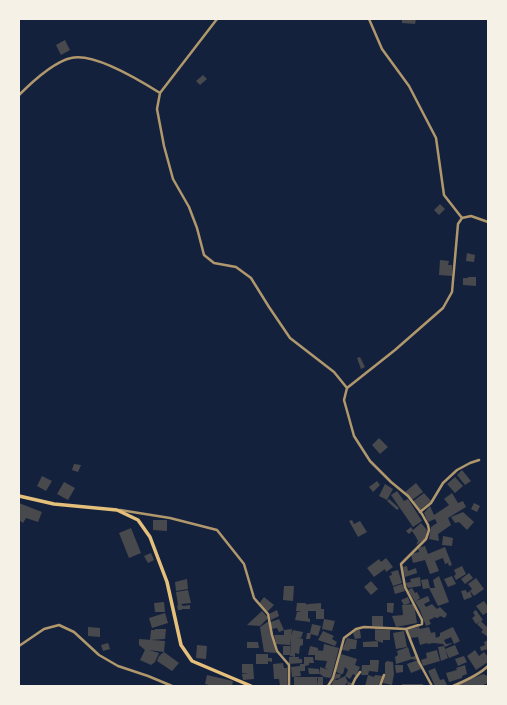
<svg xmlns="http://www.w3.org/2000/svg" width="507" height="705" viewBox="0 0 507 705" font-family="Overpass,sans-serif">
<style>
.building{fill:#48494c}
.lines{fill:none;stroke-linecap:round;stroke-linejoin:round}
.minor{stroke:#b1986c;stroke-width:2.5}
.secondary{stroke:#e5c07b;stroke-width:3.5}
</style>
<rect width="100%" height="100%" fill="#14213d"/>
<path class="building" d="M402 19H416L415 24 402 23Z
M65 40 70 50 61 55 56 45Z
M203 75 207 79 200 85 196 81Z
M440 204 445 209 439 215 434 210Z
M467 253 475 255 474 262 466 261Z
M440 260 449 261 448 265H452V276L439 275Z
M468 277H476V286L463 285V278H468Z
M360 357 365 367 361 369 357 358Z
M379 438 388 447 380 454 372 445Z
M74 464 81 465 78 472 72 470Z
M462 470 471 481 465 485 457 475Z
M42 476 52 481 46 491 37 486Z
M455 477 463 486 455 493 447 484Z
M377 481 380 485 373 492 369 487Z
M64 482 75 488 68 500 57 494Z
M416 483 423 492 412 500 405 492Z
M385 484 393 489 387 500 379 496Z
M397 491 404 501 408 499 422 521 413 527 391 495Z
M424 493 431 501 420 510 412 502Z
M452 493 458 503 463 501 466 507 448 518 451 525 438 534 439 541 429 539 431 527 437 523 435 519 428 522 424 513 430 506 434 515 449 505 444 499Z
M389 499 399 508 397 510 387 501Z
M19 503 42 512 38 522 26 518 23 523 19 520Z
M474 503 480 506 477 512 471 509Z
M463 512 474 522 467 530 459 522 455 523 451 517Z
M153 520H167V531L153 530Z
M352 520 354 524 360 521 367 532 358 537 349 521Z
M421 523 427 530 425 539 416 545 418 541 416 537 412 531 409 534 406 531 411 527 413 530Z
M131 528 141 553 129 558 119 533Z
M443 536 453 538 452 546 442 545Z
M425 546 428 554 445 547 452 565 449 566 448 563 445 564 443 558 435 561 439 571 430 574 425 560 413 563 411 554 419 552 418 548Z
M151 553 154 560 148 563 144 556Z
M386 558 393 567 386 572 385 569 374 577 367 568 379 559 381 562Z
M407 566 408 571 416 568 417 573 405 577 403 567Z
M462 566 466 574 456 580 454 576 456 574 454 570Z
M398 570 402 583 393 586 389 576 392 575 391 572Z
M469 573 473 578 465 584 461 579Z
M439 576 449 602 438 606 429 588 423 589 421 580 428 579 430 588H429H435L433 580Z
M452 576 456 584 448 587 444 579Z
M420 577 421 586 408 588 405 583 411 582 410 579Z
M476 578 484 589 474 596 470 591 472 589 468 584Z
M187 579 188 589 176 591 175 582Z
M371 581 378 589 371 595 364 587Z
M402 584 405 591 395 594 393 587Z
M284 586H294L293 601 283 600Z
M412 588 415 593 417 592 420 598 416 601 428 596 430 601 424 604 426 607 432 604 437 609 440 607 447 614 445 618 440 616 438 618 433 617 434 618 429 620 431 624 426 626 420 610 408 590Z
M188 590 191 603 181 604 183 606 190 605V609H182V610H178L177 606 178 605 176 592Z
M466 590 467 593 470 591 472 597 464 600 461 591Z
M264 597 274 605 267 612 259 604Z
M408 597 410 603 404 605 414 604 417 623 396 627 392 616 403 615 402 605H404L401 600Z
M484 601 488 607V612L483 615 476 606Z
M164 602 165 612H155L154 603Z
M297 603H305L308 605V604L321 603V609H324V619H316V611H308V618L310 619V622L295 620 297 612 302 611H296Z
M387 603H394L393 613 387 612Z
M277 610 279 616 271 620 269 614Z
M476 610 483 620 481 621 486 626 488 627V637L481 632 483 630 477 624 481 621 476 624 472 618 475 616 473 612Z
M262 611 268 618 260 626 247 625Z
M165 613 168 623 152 628 149 618Z
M372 616H383V627L372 626Z
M279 619 284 630 279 632 277 628 271 629V622Z
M324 619 335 621 332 631 322 629Z
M269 621 276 653 264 652 260 627Z
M312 624 321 626 318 636 311 634 310 639H306L307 633H310Z
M88 627 100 628V637L88 636Z
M419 627 420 629 429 627 431 633 435 632 436 638 440 636V633L453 627 460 641 454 644 451 637 449 638 444 640 446 644 453 643 445 647 443 644 433 643 428 644 427 643 420 645 418 637 410 638 407 630Z
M155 629H166L165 639 150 640 151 630H155Z
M292 629 290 645 276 644 274 635H284V630Z
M375 629 390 630V640H383V643L375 640Z
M293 630 303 632 301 638 296 637 303 639V645L300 646 299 654 295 653V657L290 656 291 636Z
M356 630H360L361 638 355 639 353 633Z
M323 631 334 636 332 639 337 642 335 646 318 640Z
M404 631 407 647 396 649 393 633Z
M347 638 357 640 356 649H350L349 651 342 650Z
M139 639 165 641 164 652 149 650 159 653 155 662 151 665 140 660 145 650 139 645Z
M488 640V649L481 651 480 647 485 645 484 642Z
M378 641V647H363V642Z
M247 642H258L259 648H247Z
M108 643 110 649 103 651 101 645Z
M324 644 339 648 331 678 324 677 320 674V667L329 670 325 668 327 661 315 660V655H308L310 646 318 648V650H316L323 651Z
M197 645 207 646 206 659 196 658Z
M455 645 459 654 449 658 445 649Z
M283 646H290V655H283Z
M444 646 448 658 441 661 438 647Z
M408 647 411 657 416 656 417 660 412 659 396 664 395 657 398 655 397 651Z
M437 650 440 661 423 666 421 660 427 658 426 653Z
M475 650 479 656 484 652 488 657V662L476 670 467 656Z
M164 652 179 663 172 671 157 661 159 656Z
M256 654H268V658H272V662L268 661V664H256Z
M341 654 357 659 355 665 360 667 356 676 353 674 350 679 345 676 348 670 345 667 343 674H341L340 678 334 679 336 674H341L336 672Z
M464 656 467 662 458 666 455 659Z
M289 657H299V659H302V663L289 664Z
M304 657H313L314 663H309V665L305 666V671H300L301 676 292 677 291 667 300 666V664H304Z
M370 660H379L378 672 369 671 368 675 374 677 375 675 383 676 378 686H365L368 675H361L362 665H370Z
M418 660 421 669 411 673 407 664Z
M387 661 393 662 394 674 392 685 383 683 385 674V663Z
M283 663 284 668H287V686H280L279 679H274L273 664Z
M242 664H253L254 679 243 680 242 674H249L242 673Z
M395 665H403V672L396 673Z
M465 665 467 674 462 676V678L449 682 446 673 457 670 456 668Z
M308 668 319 669 320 674H309Z
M435 668 440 680 444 679 447 685 435 686 428 671Z
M483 674 488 676V683L481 686H455Z
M207 675 233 681 232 686H213L205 684Z
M345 676 348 682 352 683V686H347L348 682 344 686H331L334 679 337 680Z
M294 677H323V685H317L318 678H317V685L294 686Z
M402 684H423V686H402Z"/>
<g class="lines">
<path class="minor" d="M369 19 382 49 409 86 436 138 444 195 462 218
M160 93 157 109 164 146 173 179 189 207 197 228 204 255 214 263 236 267 251 278 269 307 290 338 334 372 347 388
M19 95C31 83 54 62 71 58 94 52 141 81 160 93L217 19
M120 510 170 518 217 530 244 564 254 598 268 614 272 635 277 651 289 665V686
M420 512 431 503 443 483 457 470 470 463 479 460
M19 646 44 629 59 625 74 632 99 655 118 666 148 676 172 686
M328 686 333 678 344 638 356 629 364 627 406 629
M352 686 355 679 360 672
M380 686 384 675
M432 686 419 662 406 629 422 624V620L405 587 401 564 426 539 429 530 428 525 422 514 408 496 391 482 370 461 354 436 344 400 347 388 395 350 443 308 452 292 458 224 462 218 471 216 488 222
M453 686C465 681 479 675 488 666"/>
<path class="secondary" d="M19 496 54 504 117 510 138 520 150 537 167 582 181 645 192 661 251 686"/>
</g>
<rect width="507" height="705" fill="none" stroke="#f6f1e7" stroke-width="40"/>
</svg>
